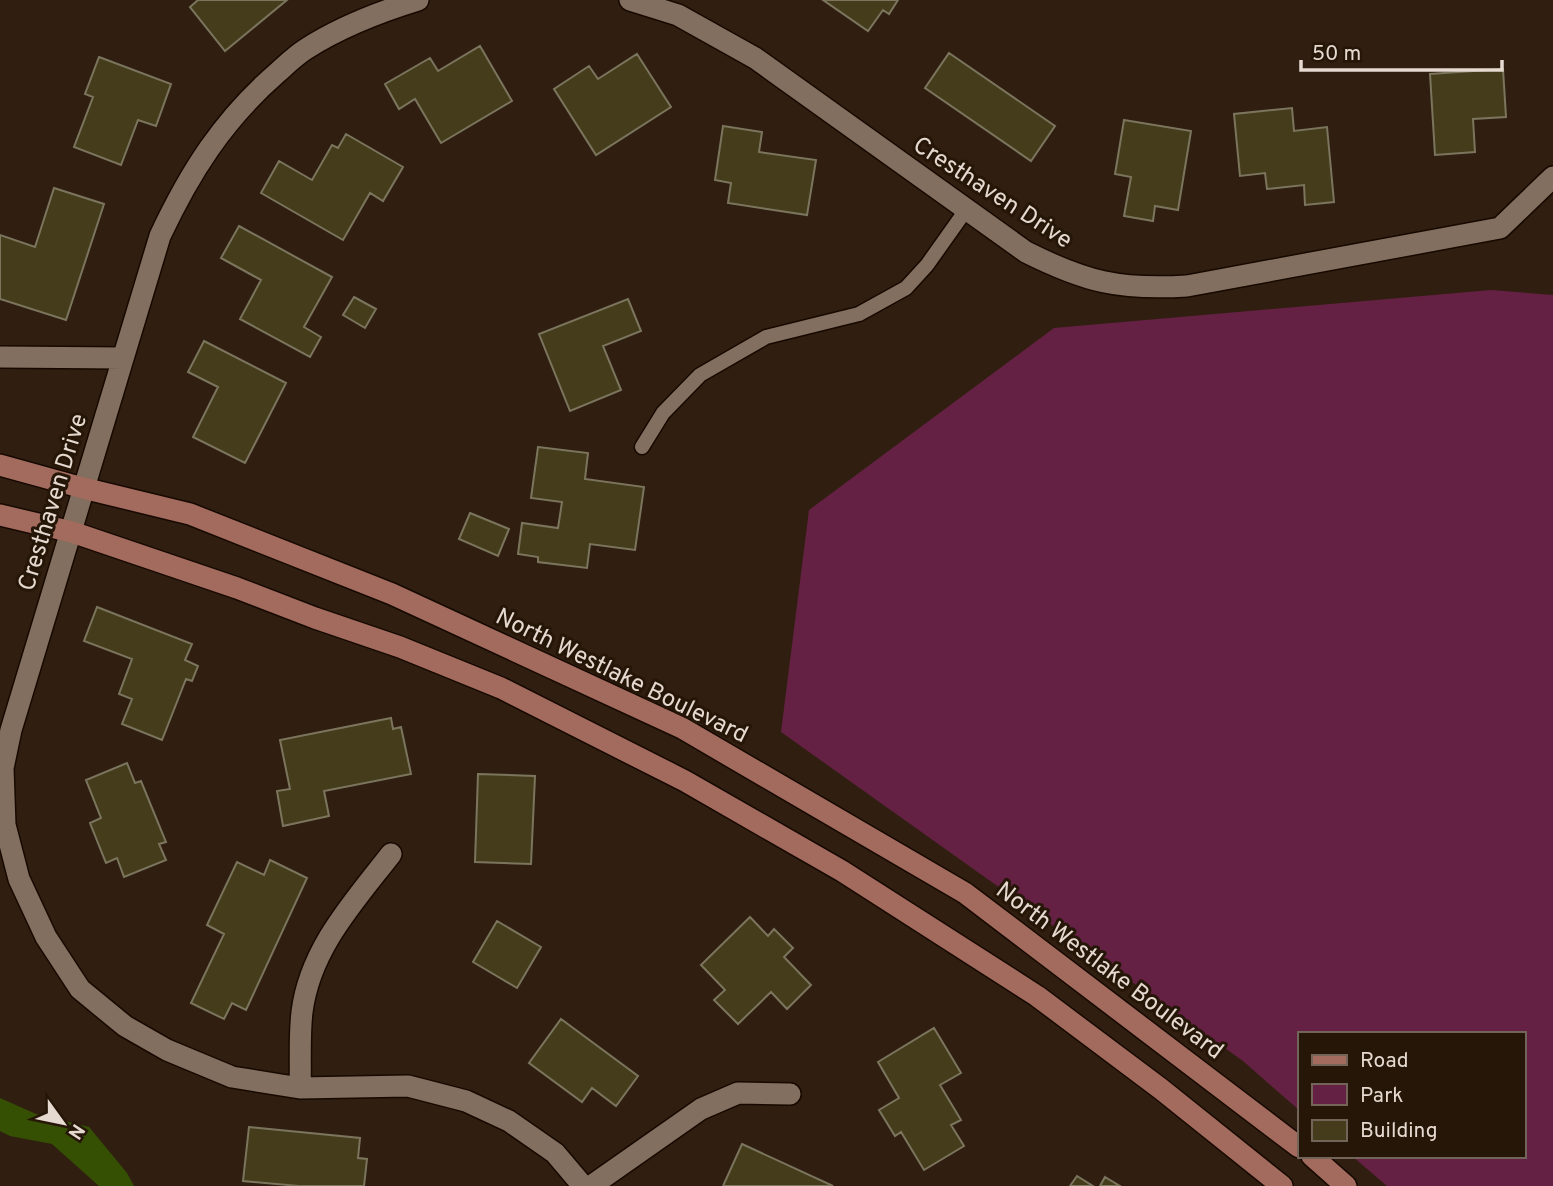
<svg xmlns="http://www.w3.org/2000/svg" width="1553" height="1186" viewBox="0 0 1553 1186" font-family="Overpass,sans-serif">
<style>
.green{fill:#642143}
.water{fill:#355003}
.building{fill:#453c1b;stroke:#7b755e;stroke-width:2}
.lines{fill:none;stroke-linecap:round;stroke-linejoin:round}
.service-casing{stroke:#170900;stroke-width:17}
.minor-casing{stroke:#170900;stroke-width:24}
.secondary-casing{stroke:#170900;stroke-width:24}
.service{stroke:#836f5f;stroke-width:14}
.minor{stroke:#836f5f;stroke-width:21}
.secondary{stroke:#a26b5d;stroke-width:21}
.labels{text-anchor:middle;stroke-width:6;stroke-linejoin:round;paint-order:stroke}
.street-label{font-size:24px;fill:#e5d9d0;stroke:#261608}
</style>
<rect width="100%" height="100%" fill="#301f11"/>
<path class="green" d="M1491 290 1553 295V1186H1387L1352 1156H1523V1034H1299V1110L1243 1061 781 732 809 510 1054 328Z"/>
<path class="water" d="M0 1098 36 1114 89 1127 127 1173 134 1186H99L52 1144 10 1136 0 1131Z"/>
<path class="building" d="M198 0H287L225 51 190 7Z
M823 0H898L889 14 883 10 868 31Z
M480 46 512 101 441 143 415 99 399 109 385 84 430 58 438 71Z
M949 53 1055 126 1031 161 925 88Z
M637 54 671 107 596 155 554 89 589 66 598 79Z
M99 57 171 84 156 126 138 120 121 165 74 147 93 97 85 94Z
M1503 69 1506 117 1473 119 1475 152 1435 155 1430 74Z
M1292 108 1294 131 1327 127 1334 202 1305 205 1304 185 1267 189 1265 173 1240 176 1234 114Z
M1124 120 1191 131 1178 210 1155 206 1153 221 1124 216 1131 177 1115 174Z
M723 126 762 132 759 152 816 160 807 215 728 203 731 183 715 180Z
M346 134 403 167 383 201 370 193 343 240 261 193 279 161 312 180 332 145 338 148Z
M54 188 104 204 66 320 0 299V235L35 247Z
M239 226 332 277 304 327 321 337 310 357 240 319 261 280 221 258Z
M354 297 376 309 365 328 343 315Z
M628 299 641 331 603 346 621 390 570 411 539 334Z
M204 341 286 383 245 463 193 437 218 387 188 372Z
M538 447 588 453 585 479 644 487 635 550 590 544 587 568 538 562V557L518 554 522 523 558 528 562 502 531 498Z
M470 513 509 529 498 556 459 539Z
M97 607 192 644 185 660 198 666 192 681 186 679 162 740 122 724 132 699 119 694 132 659 84 641Z
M391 718 393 729 401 727 411 774 324 791 329 816 283 826 277 791 290 789 280 740Z
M127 763 135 783 141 781 166 842 159 844 166 860 124 877 117 858 106 863 90 823 101 818 86 780Z
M478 774 535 776 531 864 475 862Z
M270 860 307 878 246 1010 232 1003 224 1019 191 1003 224 934 207 925 237 862 264 875Z
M750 917 768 936 774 929 793 948 784 957 811 985 787 1009 771 992 738 1024 714 1000 725 990 701 965Z
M497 921 541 947 517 988 473 962Z
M561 1019 638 1076 616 1106 592 1088 582 1102 529 1063Z
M934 1028 961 1073 940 1085 961 1120 951 1125 964 1146 924 1170 901 1132 895 1136 879 1110 899 1098 878 1062Z
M249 1127 360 1138 358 1158 367 1159 364 1186H299L243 1181Z
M742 1144 833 1186H723Z
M1077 1176 1093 1186H1070Z
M1105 1177 1120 1186H1100Z"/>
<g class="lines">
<g class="service-casing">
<path id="service" d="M642 447 663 413 700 375 766 337 859 314 906 288 927 265 966 210"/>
</g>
<g class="minor-casing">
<path id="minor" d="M418 0C379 12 340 27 306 49 295 56 286 65 277 73 223 120 190 172 160 236L11 730 3 768 5 825 19 879 46 937 80 989 125 1026 167 1050 232 1077 300 1088 408 1086 466 1101 509 1121 555 1153 583 1186
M630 0 678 15 755 58 1026 252C1086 282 1119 290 1187 286L1500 228 1553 177
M0 357 123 358
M300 1088C301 1063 299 1037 302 1012 310 949 353 903 391 854
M591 1186 701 1109 738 1093 790 1094"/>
</g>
<g class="secondary-casing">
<path id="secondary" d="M0 465 83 488 190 514 392 594 682 728 965 893 1299 1147
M0 515 72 532 237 588 315 618 400 647 501 688 685 781 842 871 1037 996 1161 1089 1282 1186
M1312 1156 1346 1186"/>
</g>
<use href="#service" class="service"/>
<use href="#minor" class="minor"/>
<use href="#secondary" class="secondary"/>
</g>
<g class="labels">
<g class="street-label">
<text transform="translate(993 192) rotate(33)" y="8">Cresthaven Drive</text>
<text transform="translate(52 502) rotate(-73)" y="8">Cresthaven Drive</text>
<text transform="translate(622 675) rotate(26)" y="8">North Westlake Boulevard</text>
<text transform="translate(1110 970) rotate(37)" y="8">North Westlake Boulevard</text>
</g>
</g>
<rect x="1298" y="1032" width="228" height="126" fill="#261608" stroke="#726458" stroke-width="2"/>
<rect x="1312" y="1055" width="35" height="10" fill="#a26b5d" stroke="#726458" stroke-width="2"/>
<text x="1360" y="1067" font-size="21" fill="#e5d9d0">Road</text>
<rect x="1312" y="1084" width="35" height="21" fill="#642143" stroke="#726458" stroke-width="2"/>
<text x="1360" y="1102" font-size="21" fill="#e5d9d0">Park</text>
<rect x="1312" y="1120" width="35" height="21" fill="#453c1b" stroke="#726458" stroke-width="2"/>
<text x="1360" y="1137" font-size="21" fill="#e5d9d0">Building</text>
<g transform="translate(63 1123) rotate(123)" stroke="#261608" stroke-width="5" paint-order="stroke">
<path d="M0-5L12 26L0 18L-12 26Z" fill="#e5d9d0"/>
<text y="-10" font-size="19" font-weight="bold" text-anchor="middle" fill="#e5d9d0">N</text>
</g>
<path d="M1301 60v10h201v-10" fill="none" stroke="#e5d9d0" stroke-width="3.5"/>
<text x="1312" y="60" font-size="21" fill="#e5d9d0" stroke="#261608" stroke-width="5" paint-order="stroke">50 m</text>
</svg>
